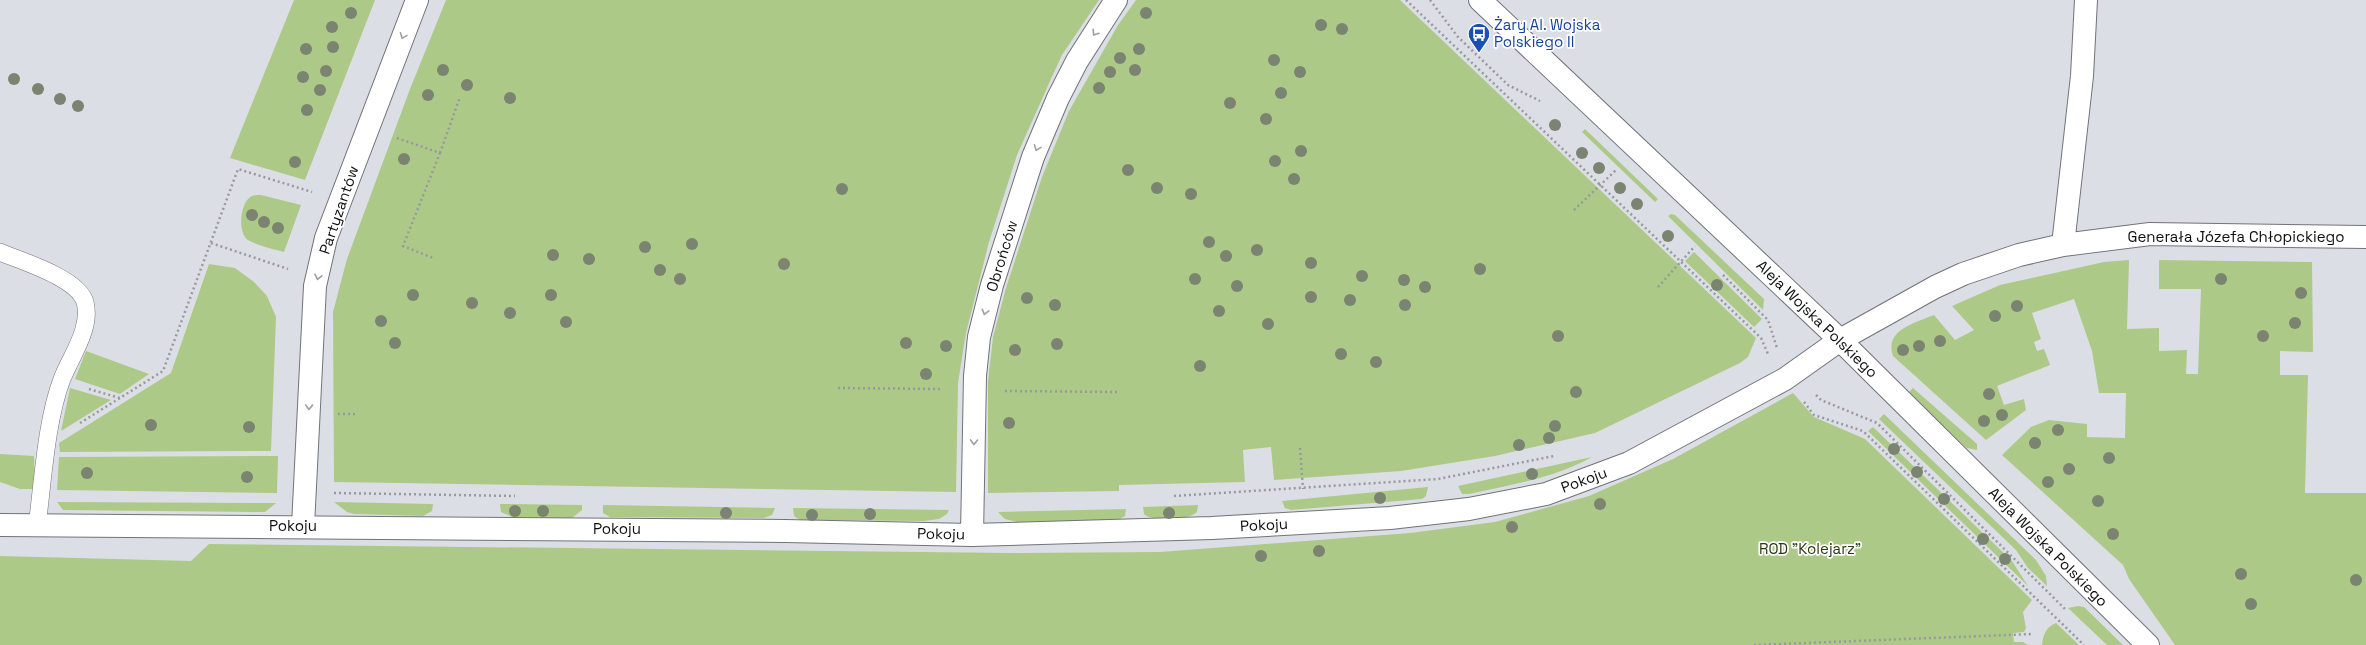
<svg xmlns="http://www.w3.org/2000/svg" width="2366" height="645" viewBox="0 0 2366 645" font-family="'Space Grotesk',sans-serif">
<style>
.green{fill:#adc987}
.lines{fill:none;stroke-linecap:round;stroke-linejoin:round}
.service-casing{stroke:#707379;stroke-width:18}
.minor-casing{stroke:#707379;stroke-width:24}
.tertiary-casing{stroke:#707379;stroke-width:24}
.path{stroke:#97999e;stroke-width:2.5;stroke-dasharray:2 3;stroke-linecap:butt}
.service{stroke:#fff;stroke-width:17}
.minor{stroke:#fff;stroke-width:22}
.tertiary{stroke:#fff;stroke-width:22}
.tree{fill:#7b8371}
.oneway{stroke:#9f9fa0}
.labels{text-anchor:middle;stroke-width:3.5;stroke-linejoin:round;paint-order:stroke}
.transit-label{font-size:15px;fill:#164399;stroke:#fff;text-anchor:start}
.street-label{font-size:15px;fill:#0e0e11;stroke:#fff}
.park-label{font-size:15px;fill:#2b3912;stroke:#fff}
</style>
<rect width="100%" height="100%" fill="#dcdee5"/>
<path class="green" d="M294 0H375L305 180 230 158Z
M446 0H1099L1062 55 1051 79 1017 155 989 242 966 333 958 383 956 492 334 482 333 312 347 259 410 89Z
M1136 0H1400L1756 338 1748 357 1740 363 1595 433 1495 456 1401 471 1274 480 1271 447 1243 450 1245 482 1119 485V491L988 493V381L993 337 1006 288 1042 177 1069 111 1118 25Z
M1585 129 1658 199 1655 202 1582 132Z
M261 195 301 205 284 252C273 249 258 246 248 240 237 233 240 201 252 196 254 195 259 195 261 195Z
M1671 214 1675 215 1764 299 1763 310 1668 216Z
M1694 252 1762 319 1754 327 1685 261Z
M2129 260 2127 329 2159 328V351L2187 350 2186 374H2198L2201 289H2159V260L2312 262 2313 352 2280 351V375H2308L2305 493H2366V645H2175L2129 579 2123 565 2002 455 2031 427 2049 420 2087 424V437L2125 438 2126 393H2099L2092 351 2074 299 2032 313 2041 339 2034 342 2037 351 2044 349 2050 365 1997 386 2004 405 2024 399 2026 410 1986 440 1893 356C1884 330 1915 323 1934 315L1955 340 1974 330 1952 306 2000 285 2104 262Z
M209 264 235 268 254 282 267 296 276 317 271 451 60 452 59 443 171 373Z
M86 351 149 374 120 394 75 379Z
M70 388 111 400 61 431Z
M1913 388 1977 444V450L1967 448 1913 399 1909 392Z
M1793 393 1814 417 1865 439 2032 600 2023 612 2026 628 2024 632 2013 633 2014 642H2023L2028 645H0V556L191 561 209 544 1011 553 1160 552 1410 533 1495 522 1589 496 1673 459Z
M1884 414 2036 560 2046 576 2047 586 2028 568 2016 550 1879 419Z
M1873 427 2012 561 2028 586 1868 431Z
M0 454 34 456 35 489H20L0 482Z
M278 456 277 493 57 490 59 457Z
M1592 457C1555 478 1510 485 1469 494H1462L1458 486Z
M1428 487 1426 496 1422 499 1291 510 1285 508 1282 501Z
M57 502 276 503 265 512 63 510Z
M334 502 433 504 432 511 423 516 354 514 347 512Z
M500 504 582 505V510L572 518 512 517 501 512Z
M603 505 775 508 772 515 764 518 610 517 603 513Z
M1198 505 1197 512C1190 520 1151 522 1144 514L1143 507Z
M793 508 949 510 947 514 939 519 924 521 800 520 794 516Z
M1126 509 1125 516 1116 521 1017 522 1005 519 998 512Z
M2078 606 2084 607 2123 645H2107L2068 608Z
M2056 623 2079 645H2042C2043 635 2046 627 2056 623Z"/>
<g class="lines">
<g class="service-casing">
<path id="service" d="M0 252C21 261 78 278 85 302 92 328 71 356 62 379 46 421 43 481 37 526"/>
</g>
<g class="minor-casing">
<path id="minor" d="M2063 245 2082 76 2086 0
M0 525 785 531 972 535 1212 528 1390 518 1469 509 1546 494 1629 463 1785 379 1840 340 1935 287 1963 274 2019 255 2063 245 2150 234 2366 237
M303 526 315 286 326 238 417 0
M972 535 975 376 979 337 992 285 1033 157 1058 98 1077 61 1116 0"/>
</g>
<g class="tertiary-casing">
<path id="tertiary" d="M1480 0 1840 340 2148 645"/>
</g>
<path class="path" d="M1406 0 1761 338 1768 354
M1430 0 1458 37 1508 85 1540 101
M397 138 440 153 403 246 433 258
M440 153 460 97
M1574 210 1616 170
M211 243 288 269
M1723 275 1768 320 1777 348
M1658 287 1695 246
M838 388 943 389
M89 389 120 398
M1005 391 1120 392
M1816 395 1821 400 1877 423 2067 611
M1804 402 1814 415 1863 431 2084 645
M338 414H358
M80 423 163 371 238 169 312 192
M1300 448 1303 489
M334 493 515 496
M1174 496 1438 479 1554 456
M1754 645 2033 634"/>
<use href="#service" class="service"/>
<use href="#minor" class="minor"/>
<use href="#tertiary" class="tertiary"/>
</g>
<g class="tree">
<circle cx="351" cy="13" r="6"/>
<circle cx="1146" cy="13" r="6"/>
<circle cx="1321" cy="25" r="6"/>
<circle cx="332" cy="27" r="6"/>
<circle cx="1342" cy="29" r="6"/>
<circle cx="333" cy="47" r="6"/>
<circle cx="306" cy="49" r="6"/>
<circle cx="1139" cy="49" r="6"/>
<circle cx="1120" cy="58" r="6"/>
<circle cx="1274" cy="60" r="6"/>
<circle cx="443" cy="70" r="6"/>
<circle cx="1135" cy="70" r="6"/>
<circle cx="326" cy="71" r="6"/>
<circle cx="1110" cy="72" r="6"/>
<circle cx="1300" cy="72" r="6"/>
<circle cx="303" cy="77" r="6"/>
<circle cx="14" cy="79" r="6"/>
<circle cx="467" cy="85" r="6"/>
<circle cx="1099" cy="88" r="6"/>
<circle cx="38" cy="89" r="6"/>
<circle cx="320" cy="90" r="6"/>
<circle cx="1281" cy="93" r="6"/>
<circle cx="428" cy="95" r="6"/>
<circle cx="510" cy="98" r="6"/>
<circle cx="60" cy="99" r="6"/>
<circle cx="1230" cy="103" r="6"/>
<circle cx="78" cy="106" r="6"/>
<circle cx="307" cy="110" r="6"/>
<circle cx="1266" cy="119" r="6"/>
<circle cx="1555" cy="125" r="6"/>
<circle cx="1301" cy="151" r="6"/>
<circle cx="1582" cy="153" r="6"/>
<circle cx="404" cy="159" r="6"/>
<circle cx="1275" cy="161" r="6"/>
<circle cx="295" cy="162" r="6"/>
<circle cx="1599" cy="168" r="6"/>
<circle cx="1128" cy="170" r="6"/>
<circle cx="1294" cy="179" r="6"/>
<circle cx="1157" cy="188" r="6"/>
<circle cx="1620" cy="188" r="6"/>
<circle cx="842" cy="189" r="6"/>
<circle cx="1191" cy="194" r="6"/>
<circle cx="1637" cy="204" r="6"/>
<circle cx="252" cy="215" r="6"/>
<circle cx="264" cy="222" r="6"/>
<circle cx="278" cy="228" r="6"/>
<circle cx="1668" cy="236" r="6"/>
<circle cx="1209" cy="242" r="6"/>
<circle cx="692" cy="244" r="6"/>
<circle cx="645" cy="247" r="6"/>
<circle cx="1257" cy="250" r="6"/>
<circle cx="553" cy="255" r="6"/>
<circle cx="1226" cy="256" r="6"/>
<circle cx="589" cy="259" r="6"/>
<circle cx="1311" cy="263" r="6"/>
<circle cx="784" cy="264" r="6"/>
<circle cx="1480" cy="269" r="6"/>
<circle cx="660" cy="270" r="6"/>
<circle cx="1362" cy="276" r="6"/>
<circle cx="680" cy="279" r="6"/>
<circle cx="1195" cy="279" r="6"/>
<circle cx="2221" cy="279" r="6"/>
<circle cx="1404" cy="280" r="6"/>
<circle cx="1717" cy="285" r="6"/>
<circle cx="1237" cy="286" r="6"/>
<circle cx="1425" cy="287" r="6"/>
<circle cx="2301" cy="293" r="6"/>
<circle cx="413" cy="295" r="6"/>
<circle cx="551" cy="295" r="6"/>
<circle cx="1311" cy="297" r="6"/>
<circle cx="1027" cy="298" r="6"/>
<circle cx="1350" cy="300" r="6"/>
<circle cx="472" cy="303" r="6"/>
<circle cx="1055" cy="305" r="6"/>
<circle cx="1405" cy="305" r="6"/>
<circle cx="2017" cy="306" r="6"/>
<circle cx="1219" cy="311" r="6"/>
<circle cx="510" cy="313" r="6"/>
<circle cx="1995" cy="316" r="6"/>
<circle cx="381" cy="321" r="6"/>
<circle cx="566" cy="322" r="6"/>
<circle cx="2295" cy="323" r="6"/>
<circle cx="1268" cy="324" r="6"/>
<circle cx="1558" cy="336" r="6"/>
<circle cx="2263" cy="336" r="6"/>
<circle cx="1940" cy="341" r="6"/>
<circle cx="395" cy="343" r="6"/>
<circle cx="906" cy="343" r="6"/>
<circle cx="1057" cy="344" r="6"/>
<circle cx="946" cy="346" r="6"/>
<circle cx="1919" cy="346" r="6"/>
<circle cx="1015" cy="350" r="6"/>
<circle cx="1903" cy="350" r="6"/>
<circle cx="1341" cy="354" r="6"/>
<circle cx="1376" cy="362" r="6"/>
<circle cx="1200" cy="366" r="6"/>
<circle cx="926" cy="374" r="6"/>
<circle cx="1576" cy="392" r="6"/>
<circle cx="1989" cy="394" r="6"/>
<circle cx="2002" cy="415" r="6"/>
<circle cx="1984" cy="421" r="6"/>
<circle cx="1009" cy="423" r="6"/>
<circle cx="151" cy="425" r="6"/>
<circle cx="1555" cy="426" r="6"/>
<circle cx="249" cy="427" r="6"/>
<circle cx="2058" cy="430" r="6"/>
<circle cx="1549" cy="438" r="6"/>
<circle cx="2035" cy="443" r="6"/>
<circle cx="1519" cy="445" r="6"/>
<circle cx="1894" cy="449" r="6"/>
<circle cx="2109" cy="458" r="6"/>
<circle cx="2069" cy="469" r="6"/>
<circle cx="1917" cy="472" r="6"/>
<circle cx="87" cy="473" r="6"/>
<circle cx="1532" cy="474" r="6"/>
<circle cx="247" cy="477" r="6"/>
<circle cx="2048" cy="482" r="6"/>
<circle cx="1380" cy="498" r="6"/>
<circle cx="1944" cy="499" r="6"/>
<circle cx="2098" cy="501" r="6"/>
<circle cx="1600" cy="504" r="6"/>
<circle cx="515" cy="511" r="6"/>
<circle cx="543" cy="511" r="6"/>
<circle cx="726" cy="513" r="6"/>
<circle cx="1169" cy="513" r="6"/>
<circle cx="870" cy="514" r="6"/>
<circle cx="812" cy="515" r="6"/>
<circle cx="1512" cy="527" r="6"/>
<circle cx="2113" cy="534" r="6"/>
<circle cx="1983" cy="539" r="6"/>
<circle cx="1319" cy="551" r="6"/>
<circle cx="1261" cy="556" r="6"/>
<circle cx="2005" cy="559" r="6"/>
<circle cx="2241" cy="574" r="6"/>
<circle cx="2356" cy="580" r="6"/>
<circle cx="2251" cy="604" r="6"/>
</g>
<defs><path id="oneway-chevron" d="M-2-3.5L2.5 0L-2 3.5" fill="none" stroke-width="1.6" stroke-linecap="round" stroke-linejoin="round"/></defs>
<g class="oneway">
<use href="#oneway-chevron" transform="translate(1095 33) rotate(123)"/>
<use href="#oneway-chevron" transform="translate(403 36) rotate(111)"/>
<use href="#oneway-chevron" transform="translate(1037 148) rotate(111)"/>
<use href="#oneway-chevron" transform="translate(318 277) rotate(102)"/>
<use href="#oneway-chevron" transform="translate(985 312) rotate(105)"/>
<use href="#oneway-chevron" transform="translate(309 407) rotate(92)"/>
<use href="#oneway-chevron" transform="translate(974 442) rotate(91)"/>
</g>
<defs>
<g id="bus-pin" transform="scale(1.15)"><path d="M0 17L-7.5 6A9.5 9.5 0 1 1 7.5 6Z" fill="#1a4fb4" stroke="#fff"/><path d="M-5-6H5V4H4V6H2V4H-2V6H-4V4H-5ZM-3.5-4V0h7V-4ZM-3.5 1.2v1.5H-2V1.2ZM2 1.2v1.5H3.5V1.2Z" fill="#fff"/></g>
</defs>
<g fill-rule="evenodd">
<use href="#bus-pin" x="1479" y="34"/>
</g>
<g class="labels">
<g class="transit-label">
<text x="1494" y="30">Żary Al. Wojska<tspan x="1494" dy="17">Polskiego II</tspan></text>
</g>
<g class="street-label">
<text transform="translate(339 210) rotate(-71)" y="5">Partyzantów</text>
<text x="2236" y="242">Generała Józefa Chłopickiego</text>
<text transform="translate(1002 256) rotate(-73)" y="5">Obrońców</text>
<text transform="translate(1817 319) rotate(44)" y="5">Aleja Wojska Polskiego</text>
<text transform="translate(1584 480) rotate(-20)" y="5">Pokoju</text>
<text transform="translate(1264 525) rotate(-3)" y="5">Pokoju</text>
<text x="293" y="531">Pokoju</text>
<text x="617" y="534">Pokoju</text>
<text transform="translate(941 534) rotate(1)" y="5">Pokoju</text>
<text transform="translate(2048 547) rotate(45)" y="5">Aleja Wojska Polskiego</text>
</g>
<g class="park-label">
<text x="1810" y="554">ROD "Kolejarz"</text>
</g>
</g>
</svg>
